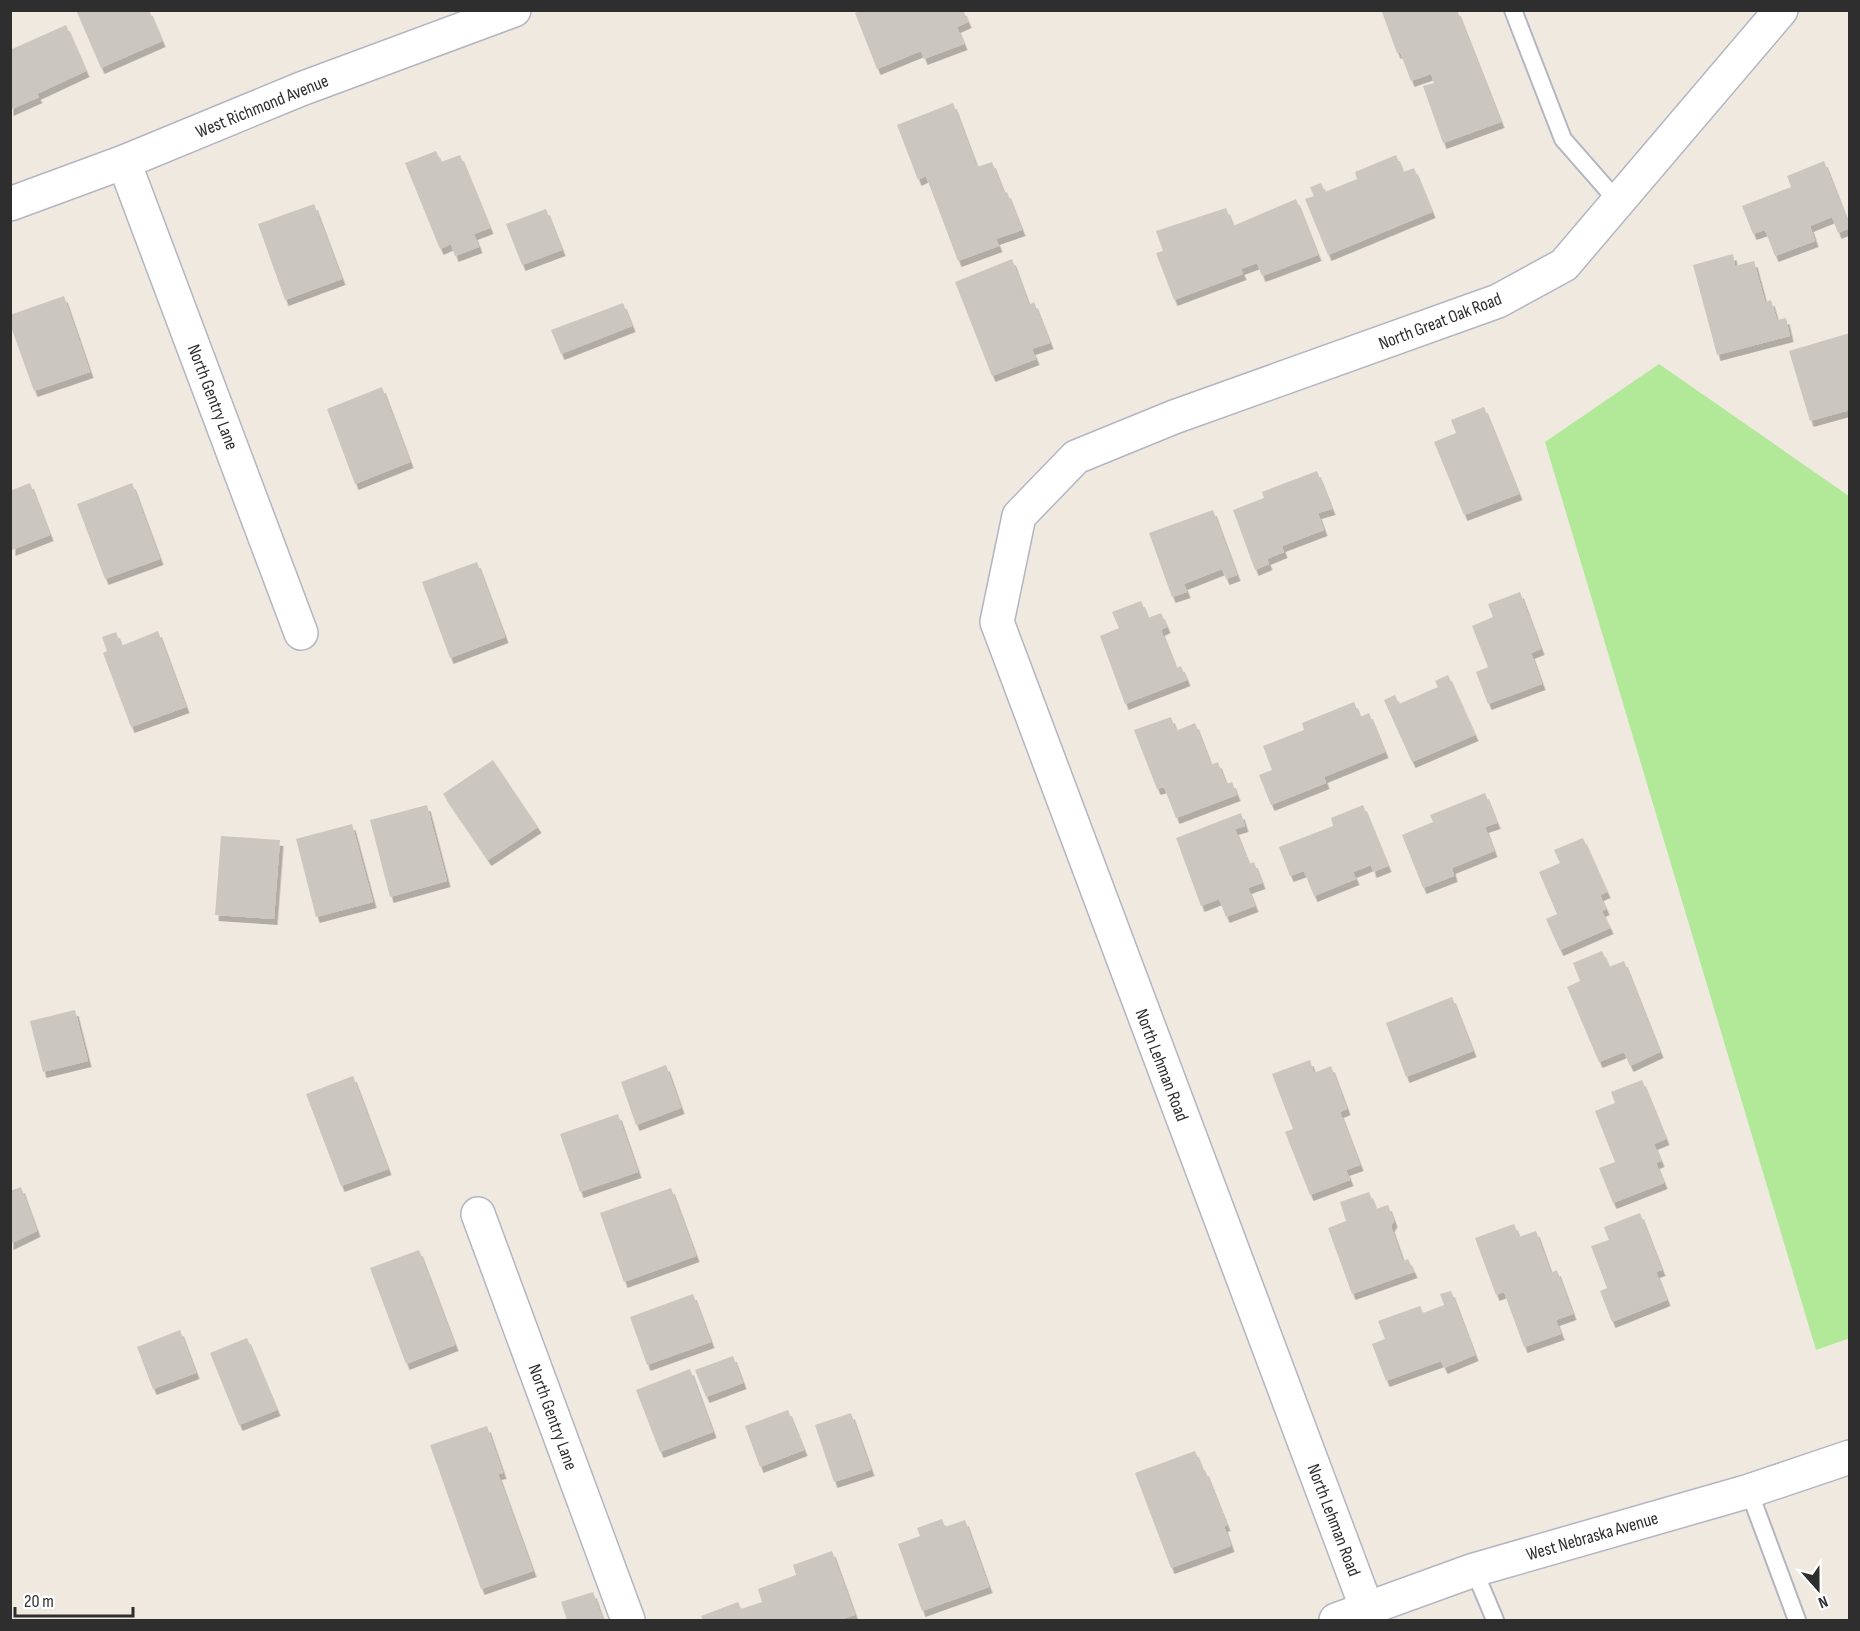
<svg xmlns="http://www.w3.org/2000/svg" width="1860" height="1631" viewBox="0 0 1860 1631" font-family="'Sofia Sans Condensed',sans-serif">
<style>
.green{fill:#b1e999}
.building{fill:#cbc6bf;filter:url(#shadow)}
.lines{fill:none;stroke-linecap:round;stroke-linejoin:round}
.lane-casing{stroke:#b3b5c2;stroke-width:20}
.street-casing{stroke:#b3b5c2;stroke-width:36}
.lane{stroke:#fff;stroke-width:16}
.street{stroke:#fff;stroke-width:33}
.labels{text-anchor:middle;stroke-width:6;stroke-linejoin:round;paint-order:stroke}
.street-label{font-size:18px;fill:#2e2e2e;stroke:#fff}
</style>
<defs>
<filter id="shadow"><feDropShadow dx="3.5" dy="6" stdDeviation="0" flood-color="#0004"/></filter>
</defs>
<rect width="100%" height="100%" fill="#f0e9e0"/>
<path class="green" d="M1659 364 1849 496 1850 1338 1816 1350 1545 442Z"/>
<path class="building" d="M76 10H149L162 41 101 68Z
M862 10H963L968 22 957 27 964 44 924 59 921 51 877 69 855 13Z
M1386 10H1457L1501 122 1443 143 1423 86 1434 83 1431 74 1411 81 1400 52 1397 53 1382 12Z
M66 25 86 71 37 94 39 97 10 110V50Z
M953 103 977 167 992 162 1004 193 1007 192 1022 230 996 239 999 246 958 261 926 176 918 180 897 125Z
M436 151 441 162 460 155 490 228 474 234 479 247 455 256 451 244 440 249 405 163Z
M1396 155 1403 172 1414 168 1432 212 1328 255 1305 199 1314 196 1310 187 1321 183 1325 192 1357 179 1355 172Z
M1824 161 1850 228 1838 233 1832 217 1810 226 1815 241 1775 256 1765 230 1753 234 1742 206 1791 187 1787 176Z
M1296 199 1318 255 1262 276 1257 263 1241 269 1243 274 1174 300 1156 253 1163 251 1156 231 1226 208 1233 226Z
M314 204 342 279 285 300 258 224Z
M546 209 562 250 522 265 506 224Z
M1733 254 1735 266 1754 261 1765 302 1771 300 1777 320 1786 318 1790 336 1717 355 1693 265Z
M1012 259 1029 305 1034 302 1050 343 1032 349 1036 359 992 376 955 282Z
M64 296 90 372 34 391 10 324V315Z
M623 303 632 326 561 354 551 330Z
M1850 333V410L1810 421 1789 351Z
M382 387 410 462 355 484 327 409Z
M1484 407 1519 494 1464 515 1434 442 1456 433 1451 420Z
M1317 471 1332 509 1318 513 1324 530 1282 546 1284 552 1267 559 1269 564 1255 570 1233 510 1264 498 1262 492Z
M30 483 50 535 12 550 10 491Z
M132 483 160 559 105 579 77 504Z
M1213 510 1237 575 1226 579 1222 569 1184 584 1187 592 1172 597 1149 533Z
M477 562 505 637 450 658 422 582Z
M1520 592 1541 649 1531 653 1542 684 1488 704 1476 672 1488 667 1472 626 1493 617 1488 604Z
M1141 601 1148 618 1161 613 1167 627 1161 630 1176 668 1181 666 1187 680 1125 704 1100 636 1119 628 1112 612Z
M158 631 186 707 131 727 103 653 107 651 102 637 116 632 121 646Z
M1448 675 1475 735 1412 762 1384 700 1395 695 1399 704 1438 687 1435 681Z
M1354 702 1360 717 1369 713 1385 752 1324 777 1326 783 1271 805 1259 775 1272 770 1263 746 1304 730 1302 723Z
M1171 717 1176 731 1195 723 1211 765 1218 762 1226 784 1232 782 1237 795 1176 818 1164 787 1157 789 1134 730Z
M493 760 538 827 488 860 443 794Z
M1485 793 1497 823 1485 827 1494 851 1452 868 1454 876 1423 888 1402 835 1433 822 1430 815Z
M427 805 447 881 390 897 370 820Z
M1363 805 1388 866 1373 872 1371 865 1353 872 1356 879 1314 896 1304 871 1290 876 1279 847 1333 826 1331 818Z
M1241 813 1245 826 1235 829 1249 864 1254 862 1262 883 1248 888 1255 906 1226 917 1219 899 1201 906 1176 838Z
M352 824 373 902 316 917 296 839Z
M221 836 280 840 274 919 215 915Z
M1583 838 1607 892 1600 895 1606 909 1602 911 1610 928 1560 950 1546 919 1557 914 1539 872 1560 863 1554 850Z
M1602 951 1609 967 1624 961 1660 1052 1630 1066 1624 1052 1599 1062 1567 987 1580 981 1573 963Z
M1452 997 1473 1051 1406 1077 1386 1023Z
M75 1010 88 1061 43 1072 30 1021Z
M1310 1060 1314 1073 1331 1066 1347 1109 1340 1112 1360 1165 1346 1170 1350 1180 1310 1195 1285 1132 1293 1129 1272 1074Z
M666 1065 681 1108 636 1125 621 1082Z
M353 1076 388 1169 341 1186 306 1094Z
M1642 1080 1666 1139 1654 1144 1661 1161 1656 1163 1664 1183 1613 1203 1599 1168 1615 1162 1595 1111 1615 1103 1611 1092Z
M618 1114 638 1172 580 1192 560 1134Z
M21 1187 37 1231 10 1244V1191Z
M671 1188 696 1256 624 1282 600 1213Z
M1369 1192 1376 1209 1388 1205 1394 1221 1391 1226 1403 1261 1408 1259 1414 1272 1352 1294 1328 1228 1346 1221 1340 1202Z
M1640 1213 1662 1270 1656 1272 1667 1300 1612 1322 1600 1291 1607 1288 1591 1246 1609 1240 1604 1227Z
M1514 1224 1519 1237 1536 1231 1551 1273 1557 1270 1573 1314 1556 1320 1561 1334 1524 1347 1504 1292 1496 1295 1475 1238Z
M419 1250 455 1345 406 1364 370 1268Z
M1451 1291 1475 1355 1444 1368 1441 1361 1386 1381 1372 1344 1385 1339 1378 1321 1420 1306 1423 1313 1444 1305 1440 1294Z
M693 1294 711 1342 647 1365 630 1317Z
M180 1330 196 1373 153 1389 137 1347Z
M247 1338 277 1410 239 1425 210 1353Z
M733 1356 743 1383 706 1397 695 1370Z
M690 1369 713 1432 660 1452 636 1390Z
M788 1410 804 1450 760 1467 745 1426Z
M851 1413 871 1470 834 1482 815 1425Z
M487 1426 503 1473 498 1474 533 1571 481 1589 430 1445Z
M1195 1451 1203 1471 1205 1470 1227 1525 1224 1526 1231 1546 1171 1568 1135 1473Z
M942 1519 945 1527 965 1520 989 1587 922 1611 898 1544 920 1536 917 1528Z
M832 1551 855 1615 839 1620H703L701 1616 738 1602 741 1609 762 1602 758 1589 796 1575 793 1565Z
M593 1592 603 1620H567L561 1602Z"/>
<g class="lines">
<g class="lane-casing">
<path id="lane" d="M1513 10 1563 139 1619 203
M1749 1491 1797 1620
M1474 1570 1495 1620"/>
</g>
<g class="street-casing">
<path id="street" d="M124 162 301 633
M10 204 124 162 301 89 514 10
M478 1214 628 1620
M1367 1609 997 622 1019 516 1076 457 1174 417 1498 301 1564 265 1781 10
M1336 1620 1474 1570 1749 1491 1850 1457"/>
</g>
<use href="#lane" class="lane"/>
<use href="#street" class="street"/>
</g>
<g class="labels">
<g class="street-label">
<text transform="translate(262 106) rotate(-22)" y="6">West Richmond Avenue</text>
<text transform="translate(1440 321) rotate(-21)" y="6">North Great Oak Road</text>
<text transform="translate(213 397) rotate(69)" y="6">North Gentry Lane</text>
<text transform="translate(1162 1065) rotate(69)" y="6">North Lehman Road</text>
<text transform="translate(553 1417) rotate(70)" y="6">North Gentry Lane</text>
<text transform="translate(1334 1520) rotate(69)" y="6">North Lehman Road</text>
<text transform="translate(1592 1536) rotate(-16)" y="6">West Nebraska Avenue</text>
</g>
</g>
<rect width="1860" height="1631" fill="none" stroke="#2e2e2e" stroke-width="24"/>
<g transform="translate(1818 1589) rotate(159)" stroke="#ffffff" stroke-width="4.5" paint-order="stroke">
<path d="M0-4.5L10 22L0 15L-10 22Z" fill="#2e2e2e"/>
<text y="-9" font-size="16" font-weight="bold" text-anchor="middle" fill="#2e2e2e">N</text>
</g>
<path d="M15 1607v9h118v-9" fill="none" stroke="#2e2e2e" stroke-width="3"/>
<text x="24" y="1607" font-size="18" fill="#2e2e2e" stroke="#ffffff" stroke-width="4.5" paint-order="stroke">20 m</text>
</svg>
